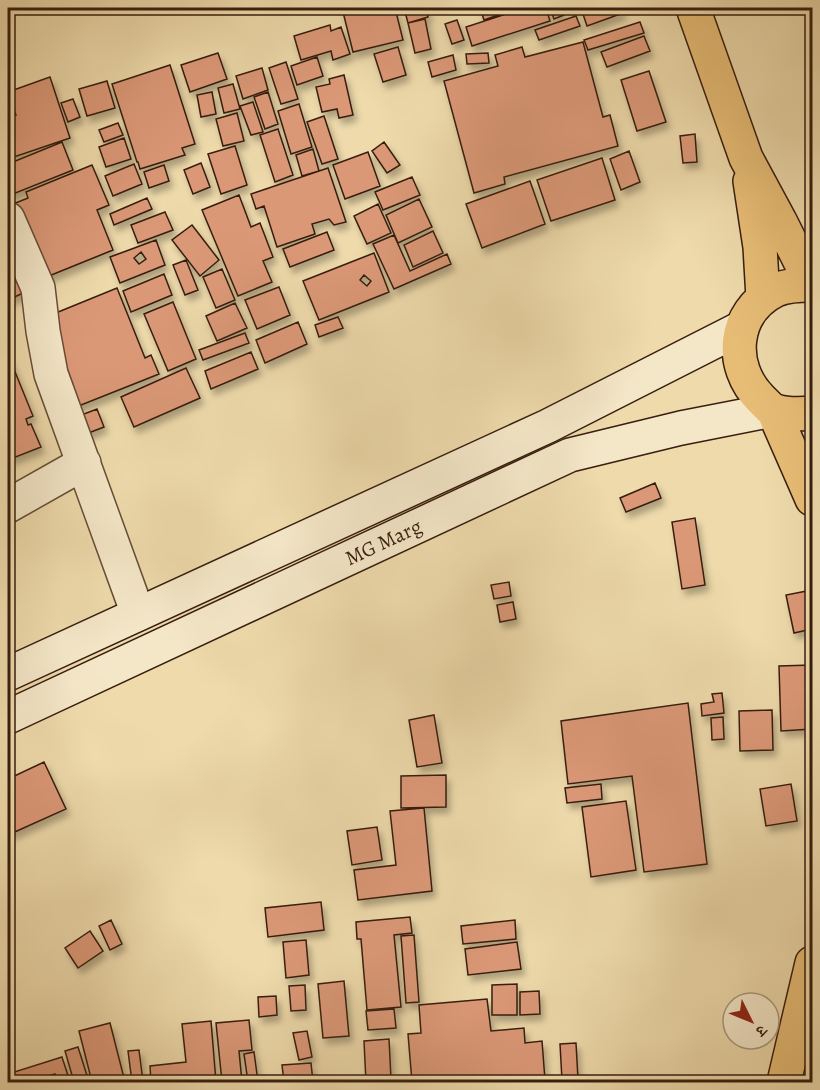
<svg xmlns="http://www.w3.org/2000/svg" width="820" height="1090" viewBox="0 0 820 1090" font-family="Alegreya,'Noto Serif Devanagari',serif">
<style>
.building{fill:#db9877;stroke:#371e0f;stroke-width:1.5;fill-rule:evenodd;filter:url(#shadow)}
.lines{fill:none;stroke-linecap:round;stroke-linejoin:round}
.minor-casing{stroke:#654d36;stroke-width:36}
.secondary-casing{stroke:#371e0f;stroke-width:36}
.primary-casing{stroke:#371e0f;stroke-width:36}
.minor{stroke:#f4e7c8;stroke-width:33}
.secondary{stroke:#f4e7c8;stroke-width:33}
.primary{stroke:#e7bd76;stroke-width:33}
.labels{text-anchor:middle;stroke-width:6;stroke-linejoin:round;paint-order:stroke}
.street-label{font-size:21px;fill:#371e0f;stroke:#f4e7c8}
</style>
<defs>
<filter id="shadow"><feDropShadow dx="3.5" dy="6" stdDeviation="3" flood-color="#0004"/></filter>
</defs>
<rect width="100%" height="100%" fill="#eedaab"/>
<filter id="stains"><feTurbulence type="fractalNoise" baseFrequency=".00333" numOctaves="4"/><feColorMatrix values="0 0 0 0 .2 0 0 0 0 .09 0 0 0 0 .02 0 0 0 .5 -.17"/></filter>
<radialGradient id="worn" r=".72"><stop offset=".6" stop-color="#630" stop-opacity="0"/><stop offset="1" stop-color="#630" stop-opacity=".3"/></radialGradient>
<path class="building" d="M342 8H371L372 13 395 8 403 40 353 52Z
M404 8H426L428 17 408 23Z
M480 8H518L484 20Z
M525 8H546L550 21 472 46 466 27Z
M550 8H561L564 15 554 19Z
M567 8H621L623 13 587 26 581 8 569 12Z
M576 16 580 26 539 40 535 30Z
M425 19 431 49 415 53 408 23Z
M457 20 464 40 452 44 445 24Z
M640 22 644 33 588 50 584 40Z
M330 25 331 31 341 27 350 54 333 60 331 51 301 60 294 36Z
M644 36 650 51 607 67 601 52Z
M583 42 603 117 610 115 618 146 504 177 505 184 474 193 444 81 498 66 495 55 522 47 525 57Z
M398 47 406 75 383 82 374 54Z
M218 53 227 79 190 92 181 65Z
M488 53 489 63 467 64 466 54Z
M453 55 456 70 432 77 428 62Z
M317 57 323 76 297 85 291 66Z
M286 62 298 99 281 104 269 68Z
M170 65 195 144 182 148 185 155 140 169 138 162H137L112 84Z
M262 68 268 90 243 99 236 76Z
M649 71 666 122 637 131 621 80Z
M344 75 353 115 339 118 337 109 322 112 316 87 330 84 329 79Z
M50 77 70 138 8 159V118L16 115 8 92Z
M107 81 115 108 87 116 79 89Z
M233 84 240 109 224 113 218 88Z
M212 92 216 114 201 117 197 95Z
M268 92 278 124 265 129 254 97Z
M73 99 80 117 68 122 61 103Z
M253 102 263 132 251 135 240 106Z
M299 104 312 147 291 154 278 111Z
M237 113 244 141 223 146 216 119Z
M324 116 338 159 322 164 307 122Z
M118 123 123 135 104 142 99 130Z
M278 129 293 175 275 182 260 135Z
M695 134 697 162 683 163 680 136Z
M124 138 131 159 106 167 99 147Z
M62 142 73 170 8 196V164Z
M384 142 400 165 387 173 372 151Z
M235 146 247 185 221 194 208 154Z
M313 149 319 171 302 176 296 155Z
M629 151 640 182 621 190 610 159Z
M368 152 380 186 345 199 333 165Z
M602 158 615 200 551 221 537 180Z
M201 163 210 187 193 194 184 170Z
M134 164 142 184 113 196 105 176Z
M92 165 109 205 97 210 113 250 39 280 8 206 28 198 26 192Z
M164 165 169 181 149 188 144 172Z
M328 168 346 222 334 225 329 219 312 224 315 234 277 247 264 206 256 209 251 194Z
M412 177 420 195 383 210 375 192Z
M530 181 545 224 482 248 466 204Z
M239 195 251 227 260 223 273 257 263 261 272 282 238 296 202 210Z
M147 198 152 209 114 225 110 214Z
M419 199 432 227 398 243 386 215Z
M378 204 391 233 367 244 354 216Z
M165 212 173 230 138 243 131 225Z
M192 225 219 260 200 276 172 240Z
M8 230 34 288 8 300Z
M433 231 443 253 413 267 404 245Z
M327 232 334 250 290 267 283 249Z
M394 235 410 271 447 254 451 264 394 289 373 244Z
M156 240 165 265 120 283 110 257ZM141 252 146 259 139 264 134 258Z
M374 253 389 292 319 320 303 281ZM364 275 371 281 367 286 360 280Z
M186 260 198 290 185 295 173 265Z
M222 269 235 300 216 308 203 277Z
M164 274 172 295 131 312 123 291Z
M279 287 290 315 257 329 245 300Z
M117 288 145 358 151 355 159 374 76 407 68 387 73 385 46 317Z
M173 302 196 359 168 371 144 314Z
M235 303 247 328 217 341 206 316Z
M338 317 343 328 319 337 315 325Z
M298 322 307 344 265 363 256 340Z
M245 333 249 343 203 360 199 350Z
M251 352 258 369 211 389 205 371Z
M9 357 33 416 26 419 28 425 31 424 41 447 8 460V358Z
M186 368 200 398 134 427 121 397Z
M97 409 104 427 78 437 71 419Z
M655 483 661 498 626 512 620 498Z
M695 518 705 585 682 589 672 522Z
M509 582 511 596 494 599 491 585Z
M812 590V629L794 633 786 595Z
M513 602 516 619 500 622 497 605Z
M812 665V729L781 731 779 666Z
M722 693 724 713 702 716 701 704 714 702 712 694Z
M688 703 707 864 644 872 632 776 568 784 561 721Z
M772 710 773 750 740 751 739 711Z
M434 715 442 763 417 767 409 720Z
M723 717 724 739 712 740 711 718Z
M44 762 66 809 8 835V779Z
M446 775V807L401 808V776Z
M601 784 602 799 567 803 565 788Z
M791 784 797 821 766 826 760 789Z
M626 801 636 870 591 877 582 807Z
M424 808 432 891 358 900 354 870 396 865 390 811Z
M377 827 382 860 352 865 347 831Z
M321 902 324 930 268 937 265 908Z
M410 917 412 933 394 935 401 1007 367 1010 361 939H357L356 922Z
M111 920 122 944 110 950 99 926Z
M515 920 516 939 463 944 461 926Z
M90 931 103 951 78 968 65 948Z
M414 935 419 1002 406 1003 401 936Z
M306 940 309 975 286 978 283 942Z
M517 942 521 969 468 975 465 949Z
M344 981 349 1036 323 1038 318 984Z
M517 984V1015H492V985Z
M305 985 306 1010 291 1011 289 986Z
M539 991 540 1014 520 1015V992Z
M276 996 277 1015 259 1017 258 997Z
M487 999 491 1031 524 1028 525 1043 542 1041 545 1080 528 1081V1082H412L408 1034 421 1033 419 1005Z
M394 1009 396 1028 368 1030 366 1011Z
M249 1020 252 1050 239 1051 242 1082H222L216 1023Z
M211 1021 216 1082H151L150 1066 186 1062 182 1024Z
M110 1023 125 1082H92L79 1031Z
M307 1031 312 1057 299 1060 293 1033Z
M389 1039 391 1079H400V1082H351H366L364 1041Z
M576 1043 578 1079 562 1080 560 1044Z
M78 1047 89 1082H74L65 1051Z
M139 1050 143 1082H132L128 1051Z
M254 1052 258 1082H248L244 1054Z
M62 1057 70 1082H58L55 1074 28 1082H8V1074Z
M311 1063 313 1082H284L282 1065Z"/>
<g class="lines">
<g class="minor-casing">
<path id="minor" d="M8 219 38 288 43 331 51 374 138 614
M8 506 84 463"/>
</g>
<g class="secondary-casing">
<g id="secondary">
<path d="M8 674 548 426 741 328"/>
<path id="s1" d="M8 717 570 455 681 428 773 410"/>
</g>
</g>
<g class="primary-casing">
<path id="primary" d="M693 8 746 158 780 221 812 285
M750 181 760 247 763 298
M812 285C800 285 787 285 776 290 732 312 728 366 761 399 764 402 768 406 771 409 781 415 802 414 812 413
M773 410 812 499
M784 1082 812 963"/>
</g>
<use href="#minor" class="minor"/>
<use href="#secondary" class="secondary"/>
<use href="#primary" class="primary"/>
</g>
<g class="labels">
<g class="street-label">
<text dy="7" stroke="none"><textPath href="#s1" startOffset="414">MG Marg</textPath></text>
</g>
</g>
<rect width="820" height="1090" fill="none" stroke="#eedaab" stroke-width="30"/>
<rect x="9" y="9" width="802" height="1072" fill="none" stroke="#371e0f" stroke-width="3"/>
<rect x="15" y="15" width="790" height="1060" fill="none" stroke="#371e0f" stroke-width="1.5"/>
<g transform="translate(751 1021) rotate(133)"><circle r="28" fill="#f4e7c8" stroke="#a8977e" stroke-width="1.5"/>
<path d="M0-4.5L10 22L0 15L-10 22Z" fill="#8f2418"/>
<text y="-9" font-size="16" font-weight="bold" text-anchor="middle" fill="#371e0f">उ</text>
</g>
<rect width="100%" height="100%" filter="url(#stains)"/>
<rect width="100%" height="100%" fill="url(#worn)"/>
</svg>
